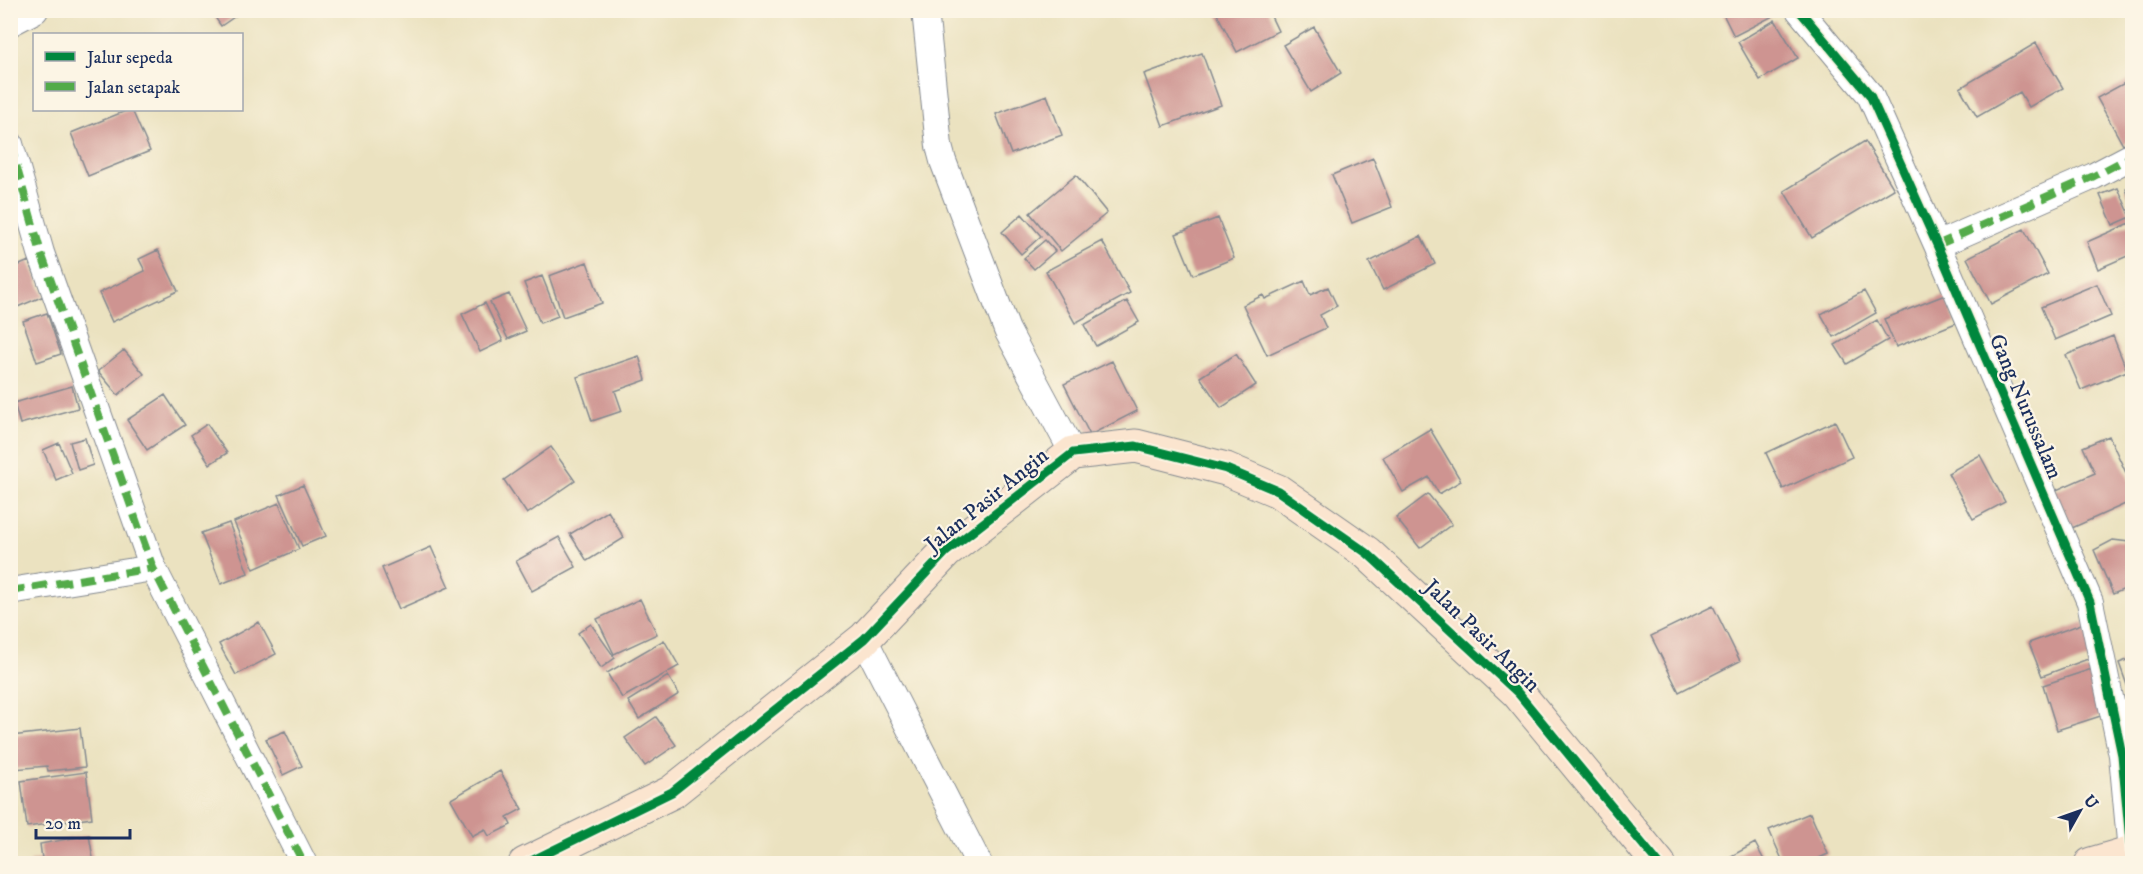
<svg xmlns="http://www.w3.org/2000/svg" width="2143" height="874" viewBox="0 0 2143 874" font-family="'IM FELL DW Pica',serif">
<style>
.building{fill:#ce9491}
.lines{fill:none;stroke-linecap:round;stroke-linejoin:round}
.street-casing{stroke:#83888f;stroke-width:28}
.secondary-casing{stroke:#83888f;stroke-width:35}
.street{stroke:#fff;stroke-width:26}
.secondary{stroke:#fbe5cf;stroke-width:33}
.quiet{stroke:#52ab49;stroke-width:8;stroke-dasharray:15 8;stroke-linecap:butt}
.cycleway-casing{stroke:#fcf5e5;stroke-width:13}
.cycleway{stroke:#00873e;stroke-width:9}
.labels{text-anchor:middle;stroke-width:4.5;stroke-linejoin:round;paint-order:stroke}
.street-label{font-size:22px;fill:#1b2f5e;stroke:#fcf5e5}
</style>
<rect width="100%" height="100%" fill="#fcf5e5"/>
<filter id="ink" filterUnits="userSpaceOnUse"><feTurbulence type="fractalNoise" baseFrequency=".0167" numOctaves="2"/><feDisplacementMap in="SourceGraphic" scale="12" xChannelSelector="R" yChannelSelector="G"/><feConvolveMatrix kernelMatrix="1 2 1 2 8 2 1 2 1" color-interpolation-filters="sRGB"/></filter>
<filter id="wash" filterUnits="userSpaceOnUse"><feTurbulence type="fractalNoise" baseFrequency=".008" numOctaves="4" result="noise"/><feDisplacementMap in="SourceGraphic" scale="24" xChannelSelector="R" yChannelSelector="G"/><feGaussianBlur stdDeviation="1.35" result="paint"/><feColorMatrix in="noise" values="0 0 0 0 0 0 0 0 0 0 0 0 0 0 0 0 0 1.4 0 .05"/><feComposite in="paint" operator="in"/></filter>
<g filter="url(#wash)">
<rect width="100%" height="100%" fill="#ebe2c0"/>
<g id="blocks">
<path class="building" d="M210 10H244L221 26Z
M1215 10H1268L1278 31 1237 52Z
M1721 10H1775L1777 14 1734 36Z
M1775 20 1798 58 1760 80 1738 42Z
M1314 27 1341 73 1311 92 1283 45Z
M2036 43 2063 88 2029 107 2020 92 1977 117 1960 88Z
M1202 53 1221 105 1163 126 1144 74Z
M2132 79V140L2123 145 2097 98Z
M1047 95 1062 135 1011 154 996 114Z
M128 110H132L150 151 88 176 71 133Z
M1865 141 1894 189 1812 238 1784 191Z
M1373 158 1392 207 1352 223 1332 175Z
M1076 175 1107 213 1061 251 1030 213Z
M2132 186V204L2126 189Z
M2118 188 2131 217 2113 225 2100 195Z
M1022 214 1041 236 1021 254 1002 232Z
M1218 218 1234 258 1193 275 1176 234Z
M2130 223 2132 229V254L2098 269 2087 242Z
M2024 229 2048 274 1991 304 1967 258Z
M10 230 17 242 10 246Z
M1421 236 1435 264 1383 290 1369 262Z
M1045 240 1055 251 1034 269 1024 258Z
M1102 241 1130 293 1075 323 1046 271Z
M158 250 178 291 112 322 99 293 145 271 139 259Z
M29 261 44 296 15 308 10 297V269Z
M587 262 602 303 563 317 549 276Z
M542 276 558 316 540 323 524 283Z
M1304 281 1310 295 1328 287 1337 306 1320 315 1326 328 1267 355 1243 305 1263 295 1265 299Z
M2097 284 2111 316 2055 340 2041 307Z
M1864 291 1876 313 1834 337 1821 314Z
M509 294 526 331 508 339 490 302Z
M1945 295 1956 323 1896 347 1884 319Z
M1127 301 1139 322 1096 346 1084 325Z
M485 303 503 341 480 352 462 314Z
M47 313 61 354 37 362 23 321Z
M1877 320 1888 340 1847 364 1835 345Z
M2113 336 2127 371 2081 390 2066 355Z
M124 350 144 374 118 395 98 371Z
M1236 354 1256 385 1221 408 1200 377Z
M639 356 646 380 615 391 622 411 592 421 577 377Z
M1112 361 1137 411 1090 435 1064 384Z
M72 386 78 408 20 424 14 403Z
M165 395 185 425 147 450 127 420Z
M1835 421 1852 457 1783 489 1766 453Z
M207 424 227 453 210 464 191 435Z
M1430 429 1461 481 1439 494 1429 477 1403 492 1383 457Z
M2109 436 2132 486V501L2072 528 2054 491 2095 473 2083 447Z
M85 438 93 465 78 470 70 442Z
M59 443 72 473 56 480 43 450Z
M551 447 575 481 527 514 504 480Z
M1980 455 2005 502 1973 519 1948 473Z
M303 485 326 536 302 546 279 495Z
M1428 494 1452 524 1420 548 1396 518Z
M279 503 299 549 254 569 234 522Z
M608 511 624 538 587 561 570 534Z
M229 523 248 573 221 584 201 533Z
M559 537 576 567 532 591 516 561Z
M2113 540 2129 542 2132 550V586L2113 594 2094 550Z
M431 547 449 587 399 609 382 568Z
M640 599 657 634 614 654 597 619Z
M1713 606 1740 661 1679 692 1651 636Z
M259 622 276 654 236 675 219 644Z
M2084 623 2096 656 2042 676 2029 643Z
M591 624 615 658 601 668 578 633Z
M664 640 679 666 622 698 607 673Z
M2132 658V699L2119 663Z
M2095 668 2110 713 2057 730 2043 685Z
M668 676 679 694 639 719 628 701Z
M656 717 676 745 645 766 625 738Z
M80 728 85 767 48 771 47 766 14 769 11 736Z
M285 731 302 766 283 775 266 739Z
M500 771 522 809 507 817 511 825 489 836 485 829 472 836 451 799Z
M86 772 92 818 27 827 21 781Z
M1810 813 1828 854 1806 864H1784L1769 830Z
M89 835 94 864H31L30 861 42 859 40 844Z
M1755 843 1766 864H1717Z"/>
</g>
</g>
<g filter="url(#ink)">
<use href="#blocks" fill-opacity="0" stroke="#83888f" stroke-width="1.5"/>
<g class="lines">
<g class="street-casing">
<path id="street" d="M925 10 939 146 943 161 1007 330 1073 453
M1799 10 1870 95 1937 245 2090 602 2122 755 2131 852
M10 23 35 10
M10 144 41 253 153 568 304 864
M1937 245 2094 176 2132 156
M10 591 153 568
M864 639 979 864"/>
</g>
<g class="secondary-casing">
<path id="secondary" d="M525 864 672 792 864 639 946 552 1073 453 1136 446 1226 469 1278 491 1367 553 1518 693 1659 864
M2091 864 2132 852"/>
</g>
<use href="#street" class="street"/>
<use href="#secondary" class="secondary"/>
<path class="quiet" d="M10 144 41 253 153 568 304 864
M1937 245 2094 176 2132 156
M10 591 153 568"/>
<g class="cycleway-casing">
<path id="cycleway" d="M1799 10 1870 95 1937 245 2090 602 2122 755 2131 852
M525 864 672 792 864 639 946 552 1073 453 1136 446 1226 469 1278 491 1367 553 1518 693 1659 864"/>
</g>
<use href="#cycleway" class="cycleway"/>
</g>
</g>
<g class="labels">
<g class="street-label">
<text transform="translate(2027 406) rotate(67)" y="8">Gang Nurussalam</text>
<text transform="translate(986 499) rotate(-39)" y="8">Jalan Pasir Angin</text>
<text transform="translate(1483 635) rotate(44)" y="8">Jalan Pasir Angin</text>
</g>
</g>
<rect width="2143" height="874" fill="none" stroke="#fcf5e5" stroke-width="36"/>
<rect x="33" y="33" width="210" height="78" fill="#fcf5e5" stroke="#a2a6af" stroke-width="1.5"/>
<rect x="45" y="52" width="30" height="9" fill="#00873e" stroke="#a2a6af" stroke-width="1.5"/>
<text x="87" y="63" font-size="18" fill="#1b2f5e">Jalur sepeda</text>
<rect x="45" y="82" width="30" height="9" fill="#52ab49" stroke="#a2a6af" stroke-width="1.5"/>
<text x="87" y="93" font-size="18" fill="#1b2f5e">Jalan setapak</text>
<g transform="translate(2080 811) rotate(50)" stroke="#fcf5e5" stroke-width="4.5" paint-order="stroke">
<path d="M0-4.5L10 22L0 15L-10 22Z" fill="#1b2f5e"/>
<text y="-9" font-size="16" font-weight="bold" text-anchor="middle" fill="#1b2f5e">U</text>
</g>
<path d="M36 829v9h94v-9" fill="none" stroke="#1b2f5e" stroke-width="3"/>
<text x="45" y="829" font-size="18" fill="#1b2f5e" stroke="#fcf5e5" stroke-width="4.5" paint-order="stroke">20 m</text>
</svg>
